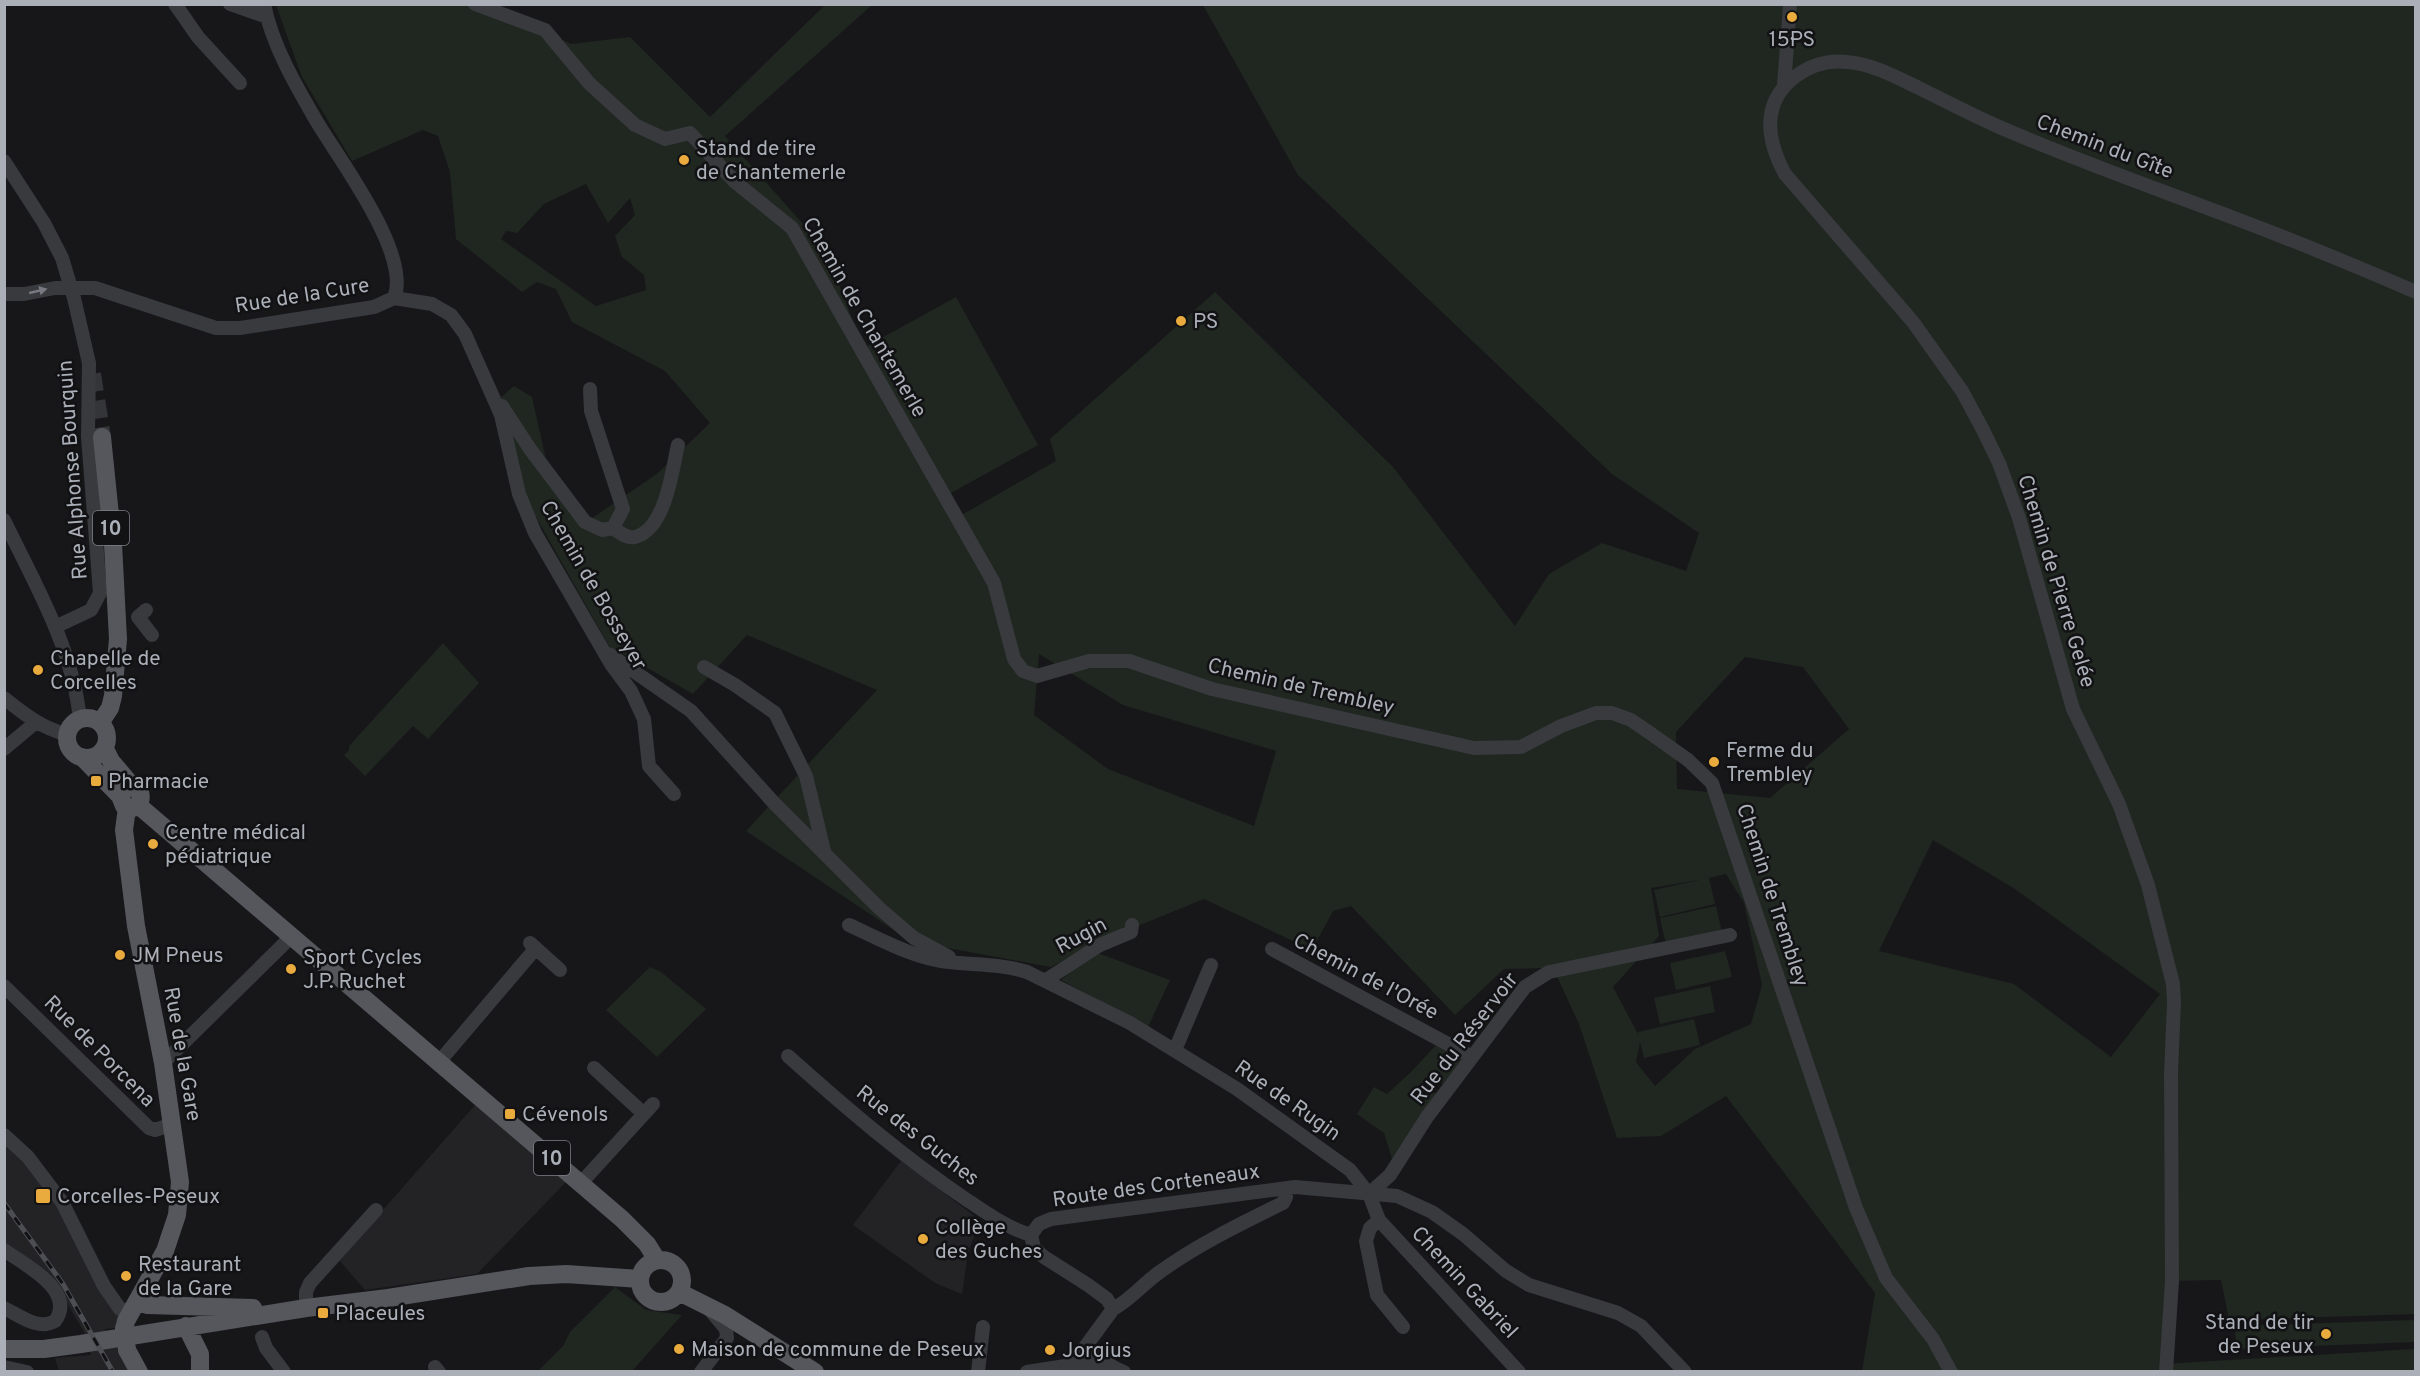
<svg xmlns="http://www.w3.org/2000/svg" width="2420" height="1376" viewBox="0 0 2420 1376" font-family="Overpass,sans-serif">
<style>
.built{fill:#232326}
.green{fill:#1f2720;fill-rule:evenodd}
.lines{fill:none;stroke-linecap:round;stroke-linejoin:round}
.major-tunnel{stroke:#343539;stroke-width:18;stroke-dasharray:18 9;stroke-linecap:butt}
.minor{stroke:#383a3e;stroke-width:14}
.major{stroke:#55575d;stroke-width:18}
.rail-casing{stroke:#4c4e53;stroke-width:5}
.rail{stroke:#121214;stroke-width:3;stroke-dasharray:9;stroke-linecap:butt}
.major-bridge{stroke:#55575d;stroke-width:18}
.oneway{fill:#777a81}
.poi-dot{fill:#eaab3e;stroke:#121214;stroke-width:2}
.labels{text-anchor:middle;stroke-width:5;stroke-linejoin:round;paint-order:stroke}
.shield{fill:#121214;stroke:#7c8087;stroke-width:1.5}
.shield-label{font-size:20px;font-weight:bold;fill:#aaafb8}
.poi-label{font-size:21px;fill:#aaafb8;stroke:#121214;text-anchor:start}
.street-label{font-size:21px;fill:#aaafb8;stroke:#121214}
</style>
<rect width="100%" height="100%" fill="#171719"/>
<path class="built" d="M475 1105 569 1179 477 1274 365 1290 339 1260Z
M4 1135 28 1157 120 1309 115 1328 105 1329 130 1371H59L55 1358 91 1355 84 1332 61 1293 5 1245Z
M901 1161 980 1220 968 1253 962 1294 935 1283 853 1225Z"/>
<path class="green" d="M276 5H489L571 44 630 37 710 117 825 5H872L725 136 826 250 863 348 958 517 1056 461 1050 439 1215 292 1393 467 1515 626 1549 574 1602 543 1686 571 1699 533 1612 474 1298 175 1203 5H2415V1314L2229 1320 2221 1280 2167 1281 2164 1364 2415 1349V1371H1862L1875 1293 1726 1096 1661 1136 1617 1138 1579 1024 1553 968 1504 969 1455 1015 1351 906 1333 911 1312 950 1204 899 1096 943 1051 967 910 941 746 831 877 690 747 635 693 694 609 646 523 494 500 398 514 386 532 397 549 473 588 521 658 473 710 423 665 371 572 322 556 289 537 282 522 292 456 239 450 172 438 136 423 130 352 161 302 77ZM586 184 608 223 630 198 635 215 615 236 622 257 644 275 646 290 596 306 501 239 506 231 517 233 544 204ZM1039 654 1123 705 1276 751 1254 826 1108 769 1034 715ZM1745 657 1803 667 1849 729 1770 798 1677 789 1676 732ZM1933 840 2015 889 2160 994 2111 1057 2014 984 1879 951ZM1726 874 1744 903 1762 985 1751 1024 1695 1049 1655 1086 1636 1062 1640 1042 1644 1058 1700 1045 1694 1019 1638 1032 1639 1036 1613 987 1659 936 1651 888 1699 880 1654 890 1660 917 1715 904 1709 878Z
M956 297 1038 445 949 494 867 346Z
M443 643 479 683 428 739 413 726 365 776 344 755 349 750V746Z
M1716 906 1722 932 1666 945 1660 918Z
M1725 951 1732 977 1676 990 1670 963Z
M1095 952 1170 980 1148 1027 1061 980Z
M650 967 661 972 706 1009 657 1057 606 1010Z
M1710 986 1715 1012 1660 1024 1654 998Z
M1437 1044 1461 1059 1462 1062 1448 1081 1446 1080 1443 1084 1436 1080 1429 1089 1438 1095 1392 1159 1384 1133 1357 1114 1374 1087 1387 1094 1410 1073Z
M615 1287 646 1310 682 1315 632 1371H538L563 1346 570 1332Z
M2415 1320V1342L2236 1349 2235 1326Z"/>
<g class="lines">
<path class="major-tunnel" d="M92 374 102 437"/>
<path class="minor" d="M175 4 198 37 240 83
M230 4 267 17
M475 4 545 30 589 83 635 125 665 139 690 133 734 181 792 228 994 583 1014 659 1023 671 1037 676 1089 661H1129L1212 689 1474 748 1521 747 1561 726 1596 713H1612L1631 720 1650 733 1688 760 1712 783 1856 1208 1886 1278 1933 1339 1951 1372
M1784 86 1790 4
M4 161 44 223 62 258 74 298 89 363 88 436 100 593 91 610 55 627
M4 294H24L55 288H95L216 328H240L374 307 394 298C412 255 339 159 317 122 296 86 272 45 264 4
M394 298 432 304 451 315 465 334 501 415 519 494 535 533 611 664 631 691 644 719 649 766 674 794
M502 406 530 449 585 522 602 530 613 528 623 509 591 411 590 389
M4 520C35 584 73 648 80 720
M613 528C619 532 627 539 635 537 666 529 672 470 678 445
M146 610 138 617 152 635
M609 654 691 711 774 803 879 908 914 938 949 957
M704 667 735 685 775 713 806 776 824 851
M4 698C25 715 42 728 68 735
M4 749 35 723
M849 925C880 939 915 959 949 962 975 965 1002 964 1027 972L1130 1023 1237 1089 1350 1170 1369 1194 1379 1220 1519 1372
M530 943 560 970
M1272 949 1472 1057
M1046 980 1100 945 1131 932 1132 925
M4 986 149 1128 155 1130 173 1124
M1175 1050 1211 965
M788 1056C845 1107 903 1157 967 1200 987 1213 1007 1228 1031 1235
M439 1062 536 948
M163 1063 291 937
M594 1068 644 1114
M4 1135 28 1157 62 1202 104 1286 120 1309 131 1311
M581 1183 653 1104
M1369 1194 1390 1175 1427 1117 1525 987 1549 972 1730 935
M1379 1220 1370 1228 1366 1241 1377 1295 1403 1327
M1031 1235 1039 1224 1051 1219 1295 1187 1397 1196 1432 1212 1463 1234 1506 1271 1529 1285 1618 1313 1641 1326 1685 1372
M1031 1235 1034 1248 1044 1257 1088 1285 1107 1299 1113 1309
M4 1250C25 1265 77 1291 55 1321 38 1331 19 1315 4 1308
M306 1308V1292L310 1283 376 1210
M262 1337 266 1348 284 1372
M1087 1346 1113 1367 1124 1372
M1072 1365 1113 1309C1130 1300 1142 1285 1157 1274 1195 1246 1240 1224 1283 1203L1286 1197
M4 1367 27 1372
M435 1367 439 1372
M701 1372 727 1338 726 1329 710 1310
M978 1372 983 1327
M1027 1372 1072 1365 1113 1367
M2166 1372 2172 1281 2171 1074 2174 1002 2173 984 2148 885 2119 804 2073 709 2019 518 1999 463 1983 430 1962 391 1913 322 1785 174C1766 139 1761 102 1796 76 1811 65 1828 60 1847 62 1873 64 1896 77 1919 88 1945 101 1970 114 1997 126 2075 160 2155 188 2234 218 2295 241 2356 266 2416 292"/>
<path class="major" d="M67 738a20 20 0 1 1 40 0a20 20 0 1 1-40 0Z
M100 723 110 708 113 696 118 639 113 544 102 437
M105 749 111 761 133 787
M82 757 120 796 124 806 133 808C140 805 142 799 140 792L133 787 126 788 120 796
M138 805 622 1219 647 1244 657 1260
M640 1281a21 21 0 1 1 42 0a21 21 0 1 1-42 0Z
M679 1292 725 1315 815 1372
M137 1301 147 1305 253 1308
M186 1326 200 1354V1372
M124 1329 126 1321 165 1251 177 1215 180 1182 163 1063 136 926 124 830 127 808
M4 1349H44L81 1344 306 1308 388 1298 529 1276 566 1274 640 1279
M127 1350 139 1372"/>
<g class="rail-casing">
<path id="rail" d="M4 1203 63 1284 113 1372"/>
</g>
<use href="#rail" class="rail"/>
<path class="major-bridge" d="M124 1329 127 1350"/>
</g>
<defs><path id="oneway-solid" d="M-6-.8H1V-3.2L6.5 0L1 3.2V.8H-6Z" transform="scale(1.5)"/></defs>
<use class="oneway" href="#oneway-solid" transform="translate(38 291) rotate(-13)"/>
<g class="poi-dot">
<circle cx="1792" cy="17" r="6"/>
<circle cx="684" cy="160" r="6"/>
<circle cx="1181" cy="321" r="6"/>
<circle cx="38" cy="670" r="6"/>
<circle cx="1714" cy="762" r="6"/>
<rect x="90" y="775" width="12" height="12" rx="3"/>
<circle cx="153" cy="844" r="6"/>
<circle cx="120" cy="955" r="6"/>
<circle cx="291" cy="969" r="6"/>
<rect x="504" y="1108" width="12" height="12" rx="3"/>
<rect x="35" y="1188" width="16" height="16" rx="3"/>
<circle cx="923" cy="1239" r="6"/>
<circle cx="126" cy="1276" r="6"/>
<rect x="317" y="1307" width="12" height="12" rx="3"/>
<circle cx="2326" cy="1334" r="6"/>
<circle cx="679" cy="1349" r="6"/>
<circle cx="1050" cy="1350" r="6"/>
</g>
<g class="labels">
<g class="shield">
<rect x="93" y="511" width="36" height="34" rx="4.5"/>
<rect x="534" y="1141" width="36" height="34" rx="4.5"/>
</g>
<g class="shield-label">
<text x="111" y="535">10</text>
<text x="552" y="1165">10</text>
</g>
<g class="poi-label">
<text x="1792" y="46" text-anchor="middle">15·PS</text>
<text x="696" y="155">Stand de tire<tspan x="696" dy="24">de Chantemerle</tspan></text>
<text x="1193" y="328">PS</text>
<text x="50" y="665">Chapelle de<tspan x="50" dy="24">Corcelles</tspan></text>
<text x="1726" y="757">Ferme du<tspan x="1726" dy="24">Trembley</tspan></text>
<text x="108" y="788">Pharmacie</text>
<text x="165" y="839">Centre médical<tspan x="165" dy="24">pédiatrique</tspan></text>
<text x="132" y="962">JM Pneus</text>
<text x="303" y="964">Sport Cycles<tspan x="303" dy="24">J.P. Ruchet</tspan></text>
<text x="522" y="1121">Cévenols</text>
<text x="57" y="1203">Corcelles-Peseux</text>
<text x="935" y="1234">Collège<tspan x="935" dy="24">des Guches</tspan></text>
<text x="138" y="1271">Restaurant<tspan x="138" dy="24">de la Gare</tspan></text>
<text x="335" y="1320">Placeules</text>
<text x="2314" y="1329" text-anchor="end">Stand de tir<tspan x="2314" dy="24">de Peseux</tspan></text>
<text x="691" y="1356">Maison de commune de Peseux</text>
<text x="1062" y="1357">Jorgius</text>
</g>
<g class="street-label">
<text transform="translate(2105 146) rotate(21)" y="7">Chemin du Gîte</text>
<text transform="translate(302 295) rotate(-9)" y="7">Rue de la Cure</text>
<text transform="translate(865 317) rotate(60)" y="7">Chemin de Chantemerle</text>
<text transform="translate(72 470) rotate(-94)" y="7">Rue Alphonse Bourquin</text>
<text transform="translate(2057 581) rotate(73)" y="7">Chemin de Pierre Gelée</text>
<text transform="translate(594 585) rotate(60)" y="7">Chemin de Bosseyer</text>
<text transform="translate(1301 686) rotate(13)" y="7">Chemin de Trembley</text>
<text transform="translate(1773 895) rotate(72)" y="7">Chemin de Trembley</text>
<text transform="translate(1081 935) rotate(-28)" y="7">Rugin</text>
<text transform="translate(1366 976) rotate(28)" y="7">Chemin de l'Orée</text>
<text transform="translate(1464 1038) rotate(-52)" y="7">Rue du Réservoir</text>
<text transform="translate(100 1051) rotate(45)" y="7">Rue de Porcena</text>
<text transform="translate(183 1054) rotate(80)" y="7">Rue de la Gare</text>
<text transform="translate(1288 1100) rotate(35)" y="7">Rue de Rugin</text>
<text transform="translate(918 1135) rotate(38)" y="7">Rue des Guches</text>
<text transform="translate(1156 1185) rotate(-8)" y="7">Route des Corteneaux</text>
<text transform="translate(1465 1282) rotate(47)" y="7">Chemin Gabriel</text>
</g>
</g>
<rect width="2420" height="1376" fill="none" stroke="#aaafb8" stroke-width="12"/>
</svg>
